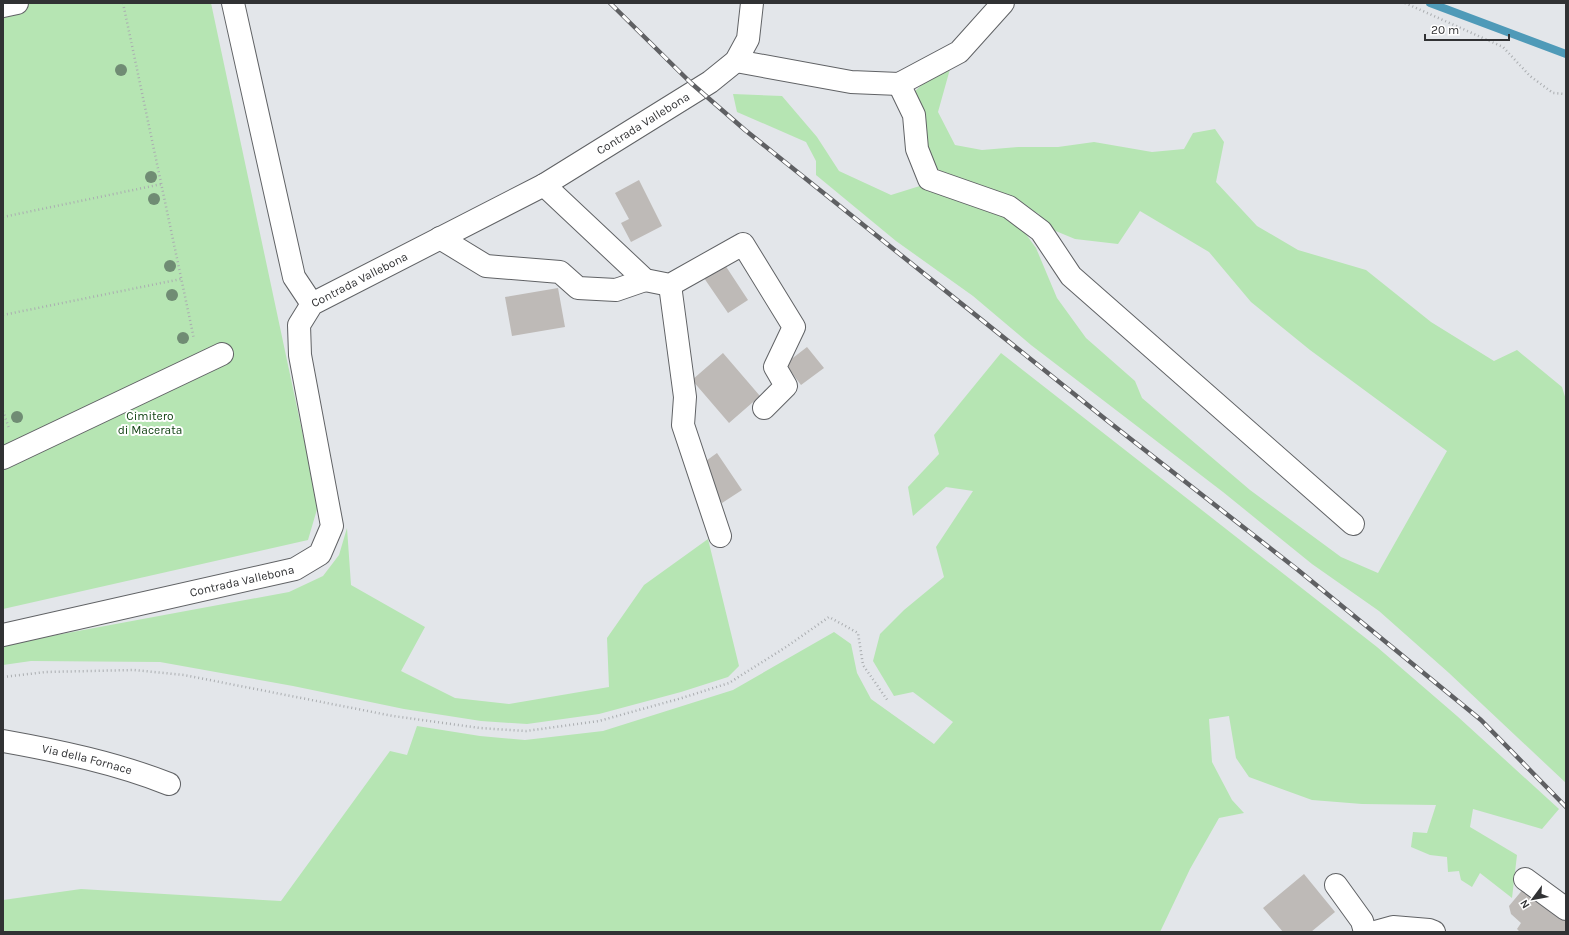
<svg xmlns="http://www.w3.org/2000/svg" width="1569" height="935" viewBox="0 0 1569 935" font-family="Karla,sans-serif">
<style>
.green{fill:#b6e5b3}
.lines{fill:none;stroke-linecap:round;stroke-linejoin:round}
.stream{stroke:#4f9ab8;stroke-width:8}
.building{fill:#bebab7}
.minor-casing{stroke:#606265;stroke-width:24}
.path{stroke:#aaadb0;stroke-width:2.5;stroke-dasharray:1 3;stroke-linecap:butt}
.minor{stroke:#fff;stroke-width:22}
.rail-casing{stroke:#5f6063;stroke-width:4.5}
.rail{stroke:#fff;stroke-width:3;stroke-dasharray:9;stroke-linecap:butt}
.tree{fill:#708c74}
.labels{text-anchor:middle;stroke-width:4;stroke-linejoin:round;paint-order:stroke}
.street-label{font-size:12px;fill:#313234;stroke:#fff}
.park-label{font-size:12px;fill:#124313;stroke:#fff}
</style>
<rect width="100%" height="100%" fill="#e3e6ea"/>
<path class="green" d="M3 3H211L318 506 308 540 3 609Z
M950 69 938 112 955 145 982 150 1018 147H1058L1094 142 1152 152 1184 149 1193 133 1215 129 1224 142 1216 182 1257 226 1298 250 1366 270 1431 322 1494 361 1517 350 1562 387 1566 400V783L1449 673 1379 611 1312 564 1223 492 1031 345 973 296 896 241 816 175V161L806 142 737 112 733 94 782 96 817 137 839 171 891 195 923 185 1015 219 1036 248 1057 298 1086 338 1135 381 1142 398 1250 490 1341 557 1378 573 1447 451 1310 350 1251 302 1209 252 1140 211 1118 244 1075 239 1046 227 1039 214 1012 201 941 177 931 166 914 92 928 79Z
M1001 353 1377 647 1457 716 1559 809 1542 829 1473 809 1470 827 1517 855 1512 898 1480 873 1472 887 1461 880 1459 871 1448 872 1447 857 1430 855 1411 847 1413 832 1427 833 1436 805 1362 804 1312 800 1249 777 1236 758 1229 716 1209 719 1212 762 1232 800 1244 813 1219 818 1190 869 1160 932H3V900L81 889 281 901 390 751 407 755 417 726 480 736 525 740 603 731 733 690 834 632 851 644 857 673 871 699 934 744 953 722 913 692 894 696 873 661 880 634 904 610 944 577 936 547 973 491 946 487 913 516 908 487 939 454 934 435Z
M347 528 351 585 425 627 401 671 455 698 509 704 609 687 607 638 644 585 708 539 739 666 728 677 681 692 599 714 527 724 481 721 404 709 293 686 160 662 31 661 3 665V646L51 636 289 592 323 576 339 555Z"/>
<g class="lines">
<path class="stream" d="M1430 3 1566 54"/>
</g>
<path class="building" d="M639 180 662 226 631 242 621 223 629 219 615 193Z
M725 265 748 300 728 313 704 278Z
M558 288 565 327 512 336 505 297Z
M807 347 824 368 801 385 785 364Z
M723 353 760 396 729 423 692 380Z
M717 453 742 490 722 503 705 477 703 463Z
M1304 874 1335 912 1311 932H1283L1263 908Z
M1524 888 1566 919V932H1520L1517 929 1521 923 1511 914 1509 906Z"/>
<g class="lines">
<g class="minor-casing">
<g id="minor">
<path d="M233 3 294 277 312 304"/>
<path d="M3 6 17 3"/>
<path d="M736 61 851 82 899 84 959 52 1003 3"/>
<path d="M899 84 914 115 917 149 929 179 1009 207 1041 231 1071 276 1353 524"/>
<path d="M544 185 645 280 670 285 743 244 794 327 775 367 786 386 764 408"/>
<path d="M440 238 486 266 560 272 578 288 616 290 645 280"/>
<path d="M670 285 685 397 683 425 720 536"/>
<path d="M3 458 222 354"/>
<path id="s1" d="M3 635 295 569 320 554 332 526 300 355 299 325 312 304 544 185 710 82 736 61 748 39 752 3"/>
<path id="s2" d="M3 741C59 751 116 763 169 784"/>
<path d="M1525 879 1566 909"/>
<path d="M1336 885 1362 921 1365 932"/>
<path d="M1375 932 1393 927 1429 930 1434 932"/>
</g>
</g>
<path class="path" d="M123 3 194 339
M1405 3 1503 47 1530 76 1553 93 1566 94
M3 217 162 184
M3 315 181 279
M3 411 9 428
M3 677 46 672 134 670 184 675 393 716 480 728 526 731 599 721 682 698 729 683 786 647 829 617 858 633 863 665 888 701"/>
<use href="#minor" class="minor"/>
<g class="rail-casing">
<path id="rail" d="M610 3 691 83 745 130 1109 422 1298 570 1481 720 1566 807"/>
</g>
<use href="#rail" class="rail"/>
</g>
<g class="tree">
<circle cx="121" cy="70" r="6"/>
<circle cx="151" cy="177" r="6"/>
<circle cx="154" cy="199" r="6"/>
<circle cx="170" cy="266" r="6"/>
<circle cx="172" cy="295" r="6"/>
<circle cx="183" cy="338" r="6"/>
<circle cx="17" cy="417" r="6"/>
</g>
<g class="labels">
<g class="street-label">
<text dy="4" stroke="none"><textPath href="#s1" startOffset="965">Contrada Vallebona</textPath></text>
<text dy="4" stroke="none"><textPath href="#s1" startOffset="641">Contrada Vallebona</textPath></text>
<text dy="4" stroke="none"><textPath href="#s1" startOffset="245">Contrada Vallebona</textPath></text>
<text dy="4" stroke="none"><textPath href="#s2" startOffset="86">Via della Fornace</textPath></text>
</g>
<g class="park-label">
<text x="150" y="420">Cimitero<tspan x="150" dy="14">di Macerata</tspan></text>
</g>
</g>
<rect width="1569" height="935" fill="none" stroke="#313234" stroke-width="8"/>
<g transform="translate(1533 899) rotate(238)" stroke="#ffffff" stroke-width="3" paint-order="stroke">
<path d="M0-3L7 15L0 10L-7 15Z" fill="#313234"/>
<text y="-6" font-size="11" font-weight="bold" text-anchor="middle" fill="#313234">N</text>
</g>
<path d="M1425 34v6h84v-6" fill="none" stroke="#313234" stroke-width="2"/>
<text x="1431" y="34" font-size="12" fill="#313234" stroke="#ffffff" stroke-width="3" paint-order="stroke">20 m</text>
</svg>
